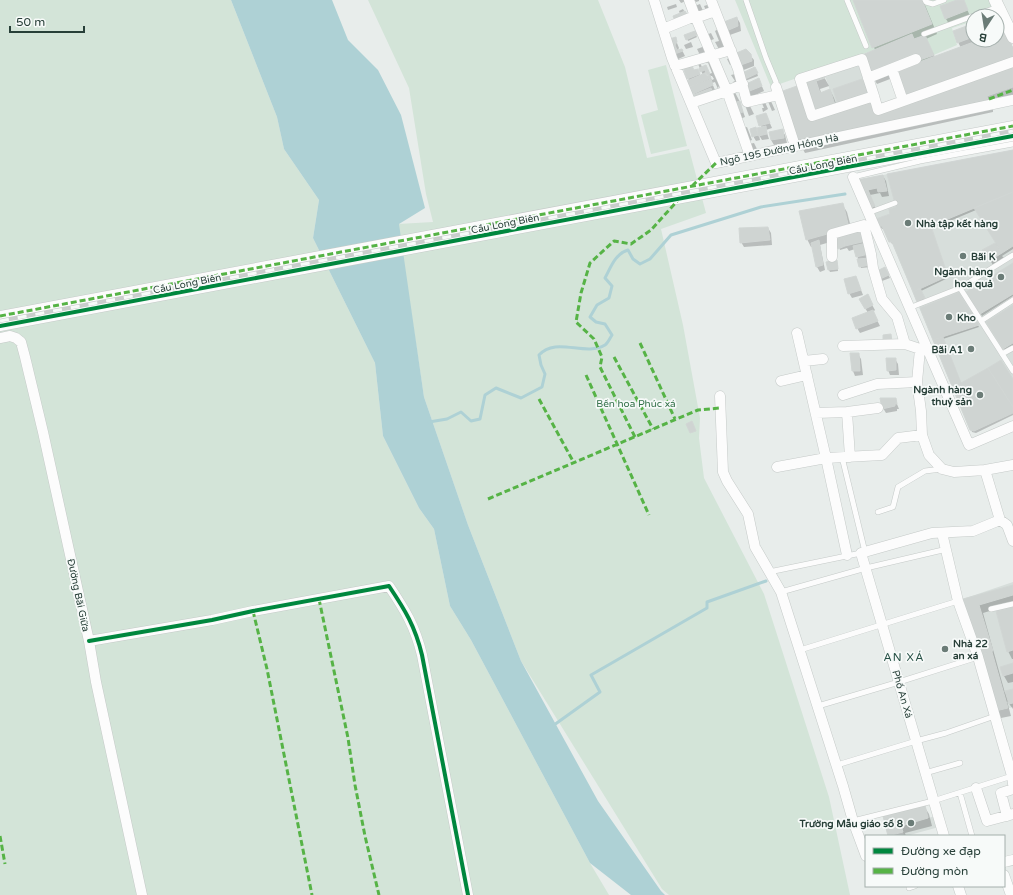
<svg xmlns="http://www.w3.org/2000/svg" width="1013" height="895" viewBox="0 0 1013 895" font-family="'Varela Round',sans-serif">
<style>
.built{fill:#d7dedb}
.green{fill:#d3e4d8}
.water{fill:#aed1d5}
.shadow{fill:#0003;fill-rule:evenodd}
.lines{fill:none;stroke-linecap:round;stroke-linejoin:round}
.stream{stroke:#aed1d5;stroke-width:3}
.building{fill:#cfd4d2;stroke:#d1d6d4}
.service-casing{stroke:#c5cac8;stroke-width:6}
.minor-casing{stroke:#c5cac8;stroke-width:11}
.tertiary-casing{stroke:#c5cac8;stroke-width:13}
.service{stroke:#fcfcfc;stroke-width:5}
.minor{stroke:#fcfcfc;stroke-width:10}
.tertiary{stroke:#fcfcfc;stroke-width:12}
.rail-casing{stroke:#c9cdcc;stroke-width:4.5}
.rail{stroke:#f7faf9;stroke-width:3;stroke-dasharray:9;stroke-linecap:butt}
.quiet{stroke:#56b346;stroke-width:3;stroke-dasharray:6 3;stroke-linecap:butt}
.cycleway-casing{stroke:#f7faf9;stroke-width:6}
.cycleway{stroke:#00873e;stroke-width:4}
.poi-dot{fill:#6b7c77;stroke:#f7faf9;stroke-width:1.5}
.labels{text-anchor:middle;stroke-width:3.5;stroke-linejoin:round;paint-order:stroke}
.street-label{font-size:10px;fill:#273f38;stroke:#f7faf9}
.poi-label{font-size:10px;font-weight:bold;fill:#273f38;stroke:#f7faf9;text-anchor:start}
.park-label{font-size:10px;fill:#35724b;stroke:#f7faf9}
.neighbourhood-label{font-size:11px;letter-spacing:1px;fill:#254f44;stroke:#f7faf9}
</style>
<rect width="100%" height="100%" fill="#e8edeb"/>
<path class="built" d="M860 61 872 95 836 107 824 73Z
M1013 150V413L972 431 970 430 892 242H889L882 227H879L857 180Z
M1013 582V707L995 712 963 599Z
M925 805 928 818 936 816 939 827 906 836H904L903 832 888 836 883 816Z"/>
<path class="green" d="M0 0H231L277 117 284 149 319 200 313 238 375 363 383 436 419 508 434 529 450 606 471 640 590 863 609 895H0Z
M368 0H598L625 67 647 158 689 149 706 213 661 229 683 325 700 418 699 438 704 478 764 594 829 797 850 895H669L662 889 521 661 468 525 424 397 398 224 433 222 426 194 409 88Z
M735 0H990L994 13 987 16H973V21L952 28 957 45 929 57 936 76 928 80 911 36 823 69 771 87Z
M666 65 687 146 651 154 641 115 658 110 648 70Z"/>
<path class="water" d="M231 0H332L348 40 378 70 401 115 425 208 399 224 424 397 468 525 521 661 598 801 661 891 665 895H631L590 863 471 640 450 606 434 529 419 508 383 436 375 363 313 238 319 200 284 149 277 117Z"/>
<path class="shadow" d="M679 0H689L681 3Z
M694 0H699V1L696 2Z
M857 0H923L937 34 926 39 935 57 961 48 958 42 972 25 973 40H979V41L997 40 1004 26 1013 48V99L993 106V112L805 153 799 142 797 87 805 81 823 75 829 86 820 89 821 93 830 90 834 98 839 112 862 80 866 88 871 103H870L877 114 911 102 898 76 877 84 871 74 875 50Z
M960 0H963L970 16 949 24 946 19Z
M676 4 677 7 668 10 667 7Z
M700 4 704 13 698 15 692 7Z
M710 4 707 13 704 6Z
M683 9 688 18 680 14 679 11Z
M737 18 740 23 741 31 727 36 725 32Z
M718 29 725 47 722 55 715 42 719 41 715 31Z
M694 32 697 37 688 41 686 36Z
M711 33 714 39 709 41 706 35Z
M675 38 679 48 677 51 682 50 685 56 676 60 673 52Z
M691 42 693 47 686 49 684 45Z
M705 46 708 52 700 55 697 49Z
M750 55 754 60V66L741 71 738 66Z
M731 57 734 63 730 65 727 59Z
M711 58 722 85 718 87 719 89H725L695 95 688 81H689L688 78 694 71 697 70 701 76 703 75 698 64 700 63 702 67 709 74 712 73 707 60ZM707 72 709 76 706 77 704 73ZM710 76H712L714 79 712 80ZM715 82 718 89 715 90 712 83Z
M756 70 758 76 745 81 744 79Z
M735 74 741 81 735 87 733 82 735 81 731 75Z
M761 84 764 91 751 97 745 85Z
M731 85 739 100 745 117 740 119Z
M767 99H770L775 110 772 111Z
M764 100 768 109 763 112 762 108H764L761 101Z
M749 104 754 114 749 116 745 105Z
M766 114 772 128 766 130 769 139 762 140 759 135 760 140 756 141 753 136 755 129 759 135 762 128 757 117Z
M747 127 752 140 749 141 743 128Z
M782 130 785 135 787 143 774 145 771 140Z
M754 143 758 151 753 152 749 144Z
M1013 151V249L1002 256 1004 258 993 265 984 250 997 243 976 210 931 229 948 278 921 291 925 301 919 303 894 244H892L884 228 882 229 877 220 891 215 897 208Z
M883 176 886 181 889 196 882 197 880 193 870 195 876 209 873 210 859 180Z
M842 204 847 212 852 231 862 229 871 267 861 268 855 249 849 251 847 248 840 250 837 240 820 245 825 270 820 272 817 267 813 247H811L807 239Z
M768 228 771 233 772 245 744 247 741 242Z
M837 261 838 271 830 272 829 270Z
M1013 264V296L982 316 967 293Z
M885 268 890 278 882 281 881 279Z
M856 277 863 295 852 298 849 293Z
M959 294 979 327 943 339 961 384 1013 381V415L976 433 972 432 971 429 921 309Z
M867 296 875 310 873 312 880 326 860 333 857 328 868 313 860 299Z
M1013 306V345L1005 350 987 322Z
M858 354 861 359 863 375 855 376 853 371Z
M895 359 898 364 899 375H890L888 370Z
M895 399 899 409H897V411L886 413 883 408Z
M1013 586V604L983 613 1005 693 1013 690V709L1007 701 1011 716 1001 718 997 711 964 600Z
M1013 608V659H1012L1008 651Z
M1013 664V682L1008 683 1004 676Z
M924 806 929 814 932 826 905 833 906 836H889L884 817Z"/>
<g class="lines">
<path class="stream" d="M429 422 447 419 461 412 471 421 480 419 485 395 496 388 521 398 542 387 545 374 541 365 539 355C556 336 585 357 605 345 608 343 610 338 612 335L605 324 596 322 590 317 597 305 609 298 612 286 605 278C611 267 615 254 628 250L633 259 640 264 650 259 671 235 761 207 845 194
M554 725 600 692 591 675 707 608V602L766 581"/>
</g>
<path class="building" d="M853 0H922L932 24 872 48Z
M957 0H964L968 10 945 19 940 6Z
M685 11 688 16 675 21 673 16Z
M998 15 1013 49V59L906 95 895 71 979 40H997V16H994Z
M737 17 738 26 724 32 721 23Z
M972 24 973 37 957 43 953 31Z
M695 31 697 35 686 40 684 35Z
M912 34 914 39 925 35 934 55 920 60 870 74 862 55Z
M676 37 677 42 675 45 677 50 682 49 683 51 672 55 666 40Z
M746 49 751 54 752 61 738 66 734 54Z
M691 64 694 70 698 69 700 74 687 79 683 67Z
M706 65 710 74 707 75 705 70 700 72 699 68Z
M1013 65V87L987 96 988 101 798 143 780 92 797 86 809 119 870 102 877 113Z
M755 67 758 73 743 80 740 74Z
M705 73 707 76 710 75 711 78 689 87 687 81Z
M824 74 825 78 816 81 820 93 830 89 835 105 815 113 803 80Z
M759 78 762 86 747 92 744 85Z
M711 79 713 85 693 94 690 87Z
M862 79 868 95 838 105 833 89Z
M711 88 713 94 695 101 693 95Z
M740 101 743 112 736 114 733 103Z
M766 113 770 123 759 126 756 116Z
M766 126 767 134 758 136 757 128Z
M756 127 758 135 752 137 750 129Z
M783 129 784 138 771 140 769 132Z
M1013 150V192L931 226 948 276 913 292 892 242H889L882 226 879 227 876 219 890 214 889 209 896 207 887 174Z
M883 175 887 191 878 192 877 188 863 191 857 180Z
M868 190 875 206 871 208 863 191Z
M1013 192V246L1002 253 974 208Z
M843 203 849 228 806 240 799 211Z
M768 227 770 240 740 243 739 228Z
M863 227 866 241 845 246 843 233Z
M843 233 845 246 838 249 835 235Z
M819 240 823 265 816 267 811 243Z
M867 243 869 254 856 257 853 246Z
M995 243 1002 253 989 261 982 250Z
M870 258 871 265 859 267 857 259Z
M837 260 838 269 828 270 826 262Z
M1013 263V294L980 314 966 292Z
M885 267 889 275 880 279 877 271Z
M856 276 861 290 848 294 844 279Z
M920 288 925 298 917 302 913 292Z
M959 292 979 325 933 340 920 308Z
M868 294 873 305 865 309 859 299Z
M1013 305V343L1003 349 986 322Z
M873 310 878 321 856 329 852 318Z
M891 334 892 342H883V335Z
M943 337 961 383 988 368 1013 407V413L974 431 970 430 933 340Z
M850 353H859L860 371H852Z
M886 358H896V370L887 371Z
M1001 360 1013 379V407L988 368Z
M880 398H896L897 404H895V406L882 409Z
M692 421 696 431 690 433 686 424Z
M1013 585V595L979 605 993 651 980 655 963 599Z
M1013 607V650L1007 652 996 611Z
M992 652 1008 708 996 711 980 655Z
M1013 663V673L1003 676 1000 667Z
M1013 689V703L1009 704 1005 691Z
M925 805 928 818 901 826 903 832 888 836 883 816Z"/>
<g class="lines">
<g class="service-casing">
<path id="service" d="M746 0 766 58 776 82
M847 0 866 46
M925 0 926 2 933 4 944 0
M924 34 998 7
M853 177 920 161 1013 144
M868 213 895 203
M960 288 1013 371
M909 308 960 288 1013 255
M981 321 1013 300
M1002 354 1013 348
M842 457 865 552
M878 512 893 507 898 487 925 471 942 469
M769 572 861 553
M781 592 866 568 947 549
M991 609 1013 604
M800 650 958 601
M818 706 899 682 978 657
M837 765 916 741 946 733 995 716
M925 773 960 763
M960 793 972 836
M853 821 933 801 1012 776
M909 888 915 886"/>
</g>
<g class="minor-casing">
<path id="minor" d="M654 0 672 58 716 163 1013 100
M689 0 695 16 727 91 750 156
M711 0 738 69 747 102 778 95
M663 29 695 16H701L715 11
M862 59 874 96 812 116 800 79Z
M675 66 731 50
M892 69 903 101
M868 78 916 59
M776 87 795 146
M874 96 878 110 1013 62
M691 103 727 91 743 84
M853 177 969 445 1013 426
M832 257V234L864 225 871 254 873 268 882 299 897 317 905 344 920 349 917 382 921 411 922 435 929 455 942 469 954 472 985 470
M0 316 1013 126
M0 326 1013 136
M797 333 826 458 847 555
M0 338 10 336 16 338 21 342 25 357 43 432 89 641 96 682 142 895
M843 346 905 344
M804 361 823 359
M781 381 807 375
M843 395 877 384 917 382
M720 396 723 472 727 481 748 514 755 547 781 592 843 786 853 821 866 856
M847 412 850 457
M816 413 847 412 878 408
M1013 465 985 470 1000 520 1007 525 1013 541
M777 467 826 458 882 455 898 438 922 435
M942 533 958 601 978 657 1012 776 1013 784
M89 641 212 620 253 611 389 586C405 610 415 626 422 655L468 895
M976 788 987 821 1013 814
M1007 816 1001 793 1013 789
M944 836 861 553 932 533 973 531 1000 520
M1004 862 1013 860
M1004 875 1011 895
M958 886 961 895"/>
</g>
<g class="tertiary-casing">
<path id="tertiary" d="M995 0 1013 37"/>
</g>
<use href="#service" class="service"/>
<use href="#minor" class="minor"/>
<use href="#tertiary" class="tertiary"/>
<g class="rail-casing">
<path id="rail" d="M0 321 1013 131"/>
</g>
<use href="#rail" class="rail"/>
<path class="quiet" d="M989 99 1013 90
M692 186 716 163
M0 316 1013 126
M640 343 675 419
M614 357 653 429
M586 375 649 515
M539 399 574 463
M635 437 600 367 602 357 594 339 576 322 581 293 590 263 614 241 631 244 651 230 679 199
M488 499 698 410 720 408
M319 599 348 738 355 785 365 836 379 895
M253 611 267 669 312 895
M0 836 5 864"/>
<g class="cycleway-casing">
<path id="cycleway" d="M0 326 1013 136
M89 641 212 620 253 611 389 586C405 610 415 626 422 655L468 895"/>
</g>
<use href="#cycleway" class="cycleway"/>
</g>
<g class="poi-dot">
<circle cx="908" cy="223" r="4"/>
<circle cx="963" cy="256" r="4"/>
<circle cx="1001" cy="277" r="4"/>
<circle cx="949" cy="317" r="4"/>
<circle cx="971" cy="349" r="4"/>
<circle cx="980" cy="395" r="4"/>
<circle cx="945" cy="649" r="4"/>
<circle cx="911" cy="823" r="4"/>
</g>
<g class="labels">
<g class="street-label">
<text transform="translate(779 149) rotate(-12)" y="4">Ngõ 195 Đường Hồng Hà</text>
<text transform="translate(823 164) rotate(-11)" y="4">Cầu Long Biên</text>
<text transform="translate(505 223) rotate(-11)" y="4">Cầu Long Biên</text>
<text transform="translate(187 283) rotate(-11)" y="4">Cầu Long Biên</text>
<text transform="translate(79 595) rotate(78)" y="4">Đường Bãi Giữa</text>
<text transform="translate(903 694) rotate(74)" y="4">Phố An Xá</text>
</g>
<g class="poi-label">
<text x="916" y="227">Nhà tập kết hàng</text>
<text x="971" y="260">Bãi K</text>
<text x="993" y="275" text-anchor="end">Ngành hàng<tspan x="993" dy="12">hoa quả</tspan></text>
<text x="957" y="321">Kho</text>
<text x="963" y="353" text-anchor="end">Bãi A1</text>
<text x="972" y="393" text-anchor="end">Ngành hàng<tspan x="972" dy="12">thuỷ sản</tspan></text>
<text x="953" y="647">Nhà 22<tspan x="953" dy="12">an xá</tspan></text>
<text x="903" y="827" text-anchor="end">Trường Mẫu giáo số 8</text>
</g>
<g class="park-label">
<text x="636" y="407">Bến hoa Phúc xá</text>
</g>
<g class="neighbourhood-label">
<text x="904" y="661">AN XÁ</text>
</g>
</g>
<rect x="865" y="835" width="140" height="52" fill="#f7faf9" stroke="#a4afac"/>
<rect x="873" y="848" width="20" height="6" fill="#00873e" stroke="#a4afac"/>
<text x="901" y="855" font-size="12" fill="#273f38">Đường xe đạp</text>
<rect x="873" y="868" width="20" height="6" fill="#56b346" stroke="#a4afac"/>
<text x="901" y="875" font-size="12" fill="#273f38">Đường mòn</text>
<g transform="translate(985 28) rotate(192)"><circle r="19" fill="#f7faf9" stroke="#a4afac"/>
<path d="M0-3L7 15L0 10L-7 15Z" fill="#6b7c77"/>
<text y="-6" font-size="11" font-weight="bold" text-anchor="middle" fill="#273f38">B</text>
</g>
<path d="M10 26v6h74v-6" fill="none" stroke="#273f38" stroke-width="2"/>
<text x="16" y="26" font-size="12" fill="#273f38" stroke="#f7faf9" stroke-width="3" paint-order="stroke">50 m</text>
</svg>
